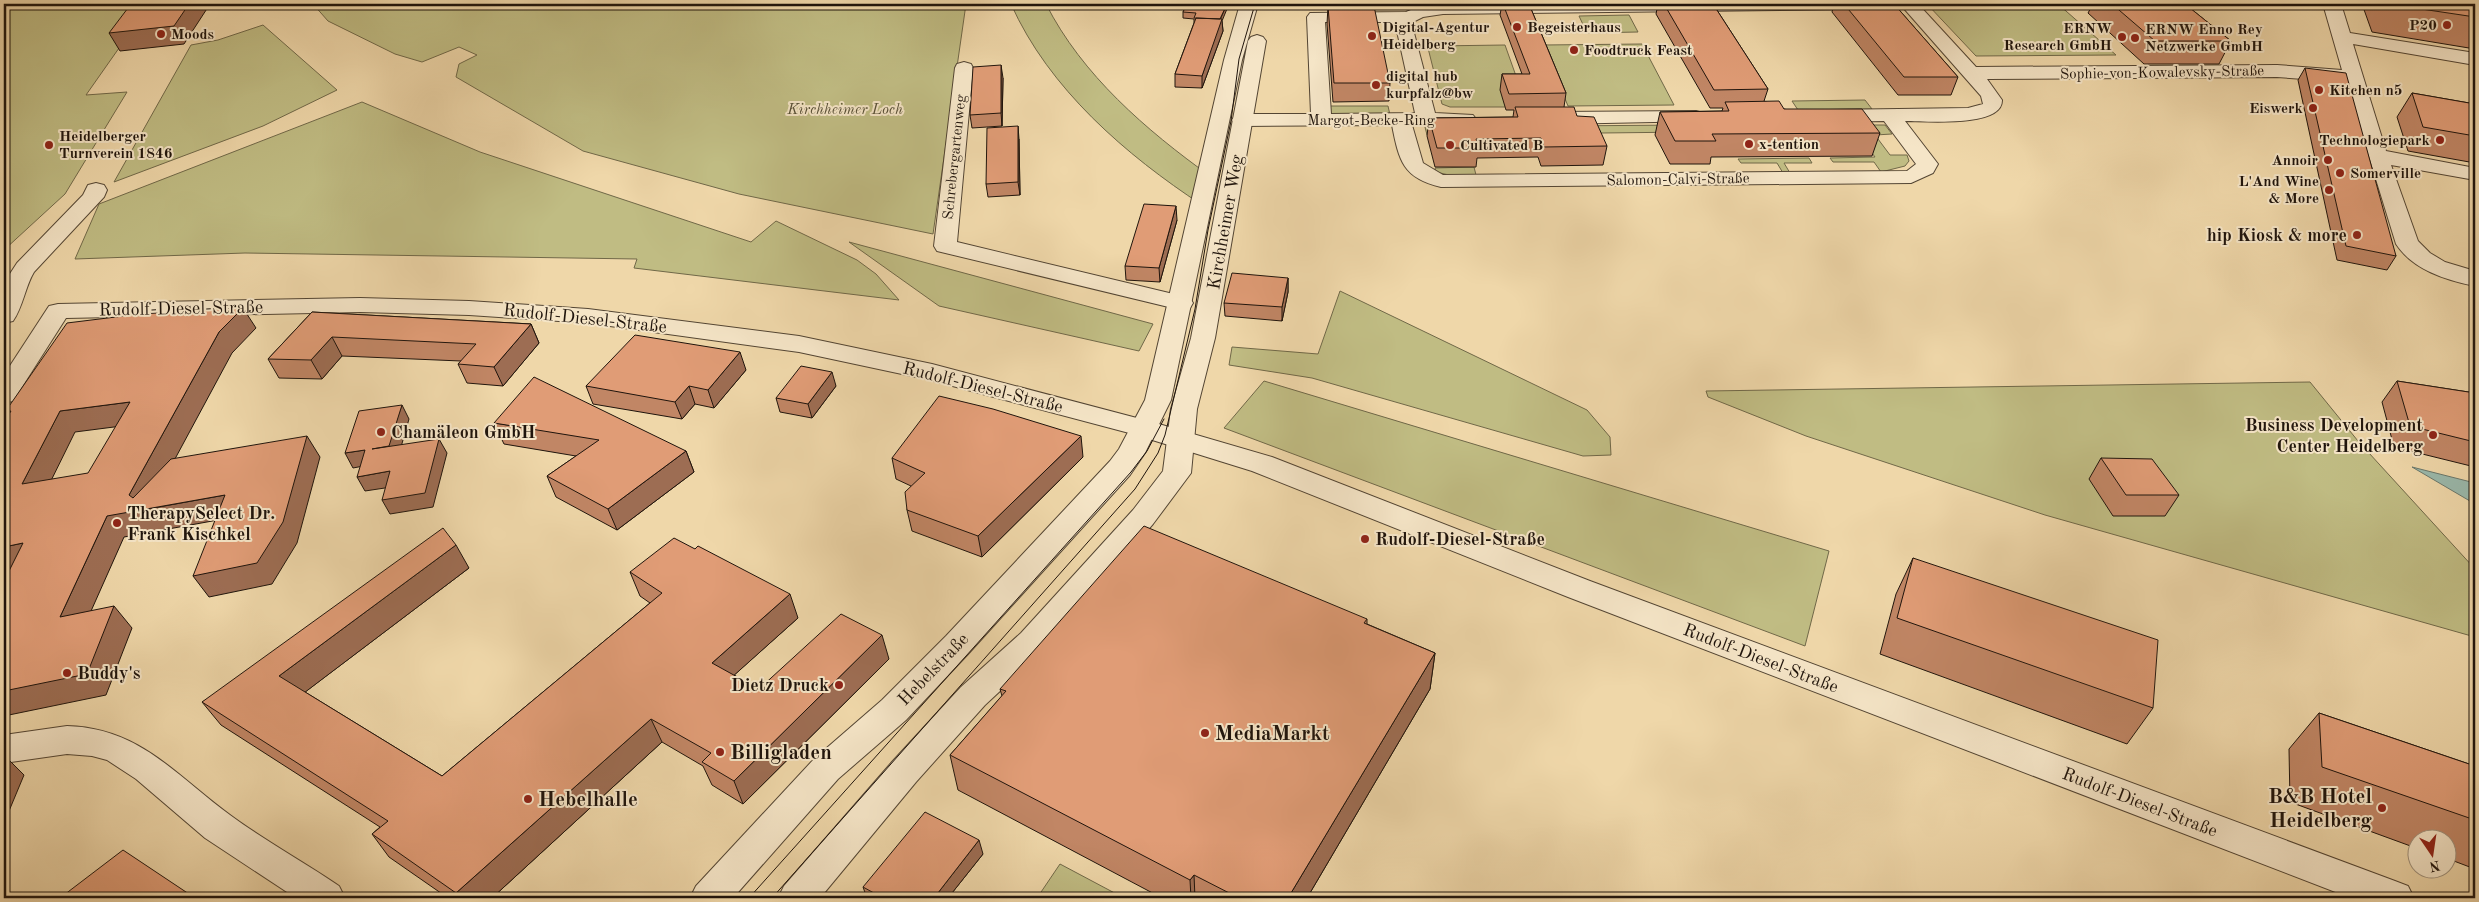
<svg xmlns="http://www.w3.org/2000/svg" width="2479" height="902" viewBox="0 0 2479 902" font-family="'Old Standard TT',serif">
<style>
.green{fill:#c0bc83;stroke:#706848}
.water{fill:#9ab9ac;stroke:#69776c}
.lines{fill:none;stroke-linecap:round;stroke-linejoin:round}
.minor-casing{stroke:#534533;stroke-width:2}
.tertiary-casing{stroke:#534533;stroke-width:2}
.minor{fill:#f5e5c7;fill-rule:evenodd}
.tertiary{fill:#f5e5c7;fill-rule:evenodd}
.tram{stroke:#1f140c;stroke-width:1}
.wall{fill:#c18665;stroke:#1f140c}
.shaded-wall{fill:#9d6d53;stroke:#1f140c}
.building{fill:#e09c76;stroke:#1f140c;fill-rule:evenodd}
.poi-dot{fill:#8f2418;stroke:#f5e5c7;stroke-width:2}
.labels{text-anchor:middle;stroke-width:4;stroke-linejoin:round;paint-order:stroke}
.far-poi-label{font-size:15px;font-weight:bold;fill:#1f140c;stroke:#f5e5c7;text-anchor:start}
.far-street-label{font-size:15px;fill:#1f140c;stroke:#f5e5c7}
.far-park-label{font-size:15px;font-style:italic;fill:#574f36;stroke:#f5e5c7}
.street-label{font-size:18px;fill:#1f140c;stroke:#f5e5c7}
.poi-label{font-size:18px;font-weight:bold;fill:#1f140c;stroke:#f5e5c7;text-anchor:start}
.near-poi-label{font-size:21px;font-weight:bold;fill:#1f140c;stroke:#f5e5c7;text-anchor:start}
</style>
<rect width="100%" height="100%" fill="#efd7a9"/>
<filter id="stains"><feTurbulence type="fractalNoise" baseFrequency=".004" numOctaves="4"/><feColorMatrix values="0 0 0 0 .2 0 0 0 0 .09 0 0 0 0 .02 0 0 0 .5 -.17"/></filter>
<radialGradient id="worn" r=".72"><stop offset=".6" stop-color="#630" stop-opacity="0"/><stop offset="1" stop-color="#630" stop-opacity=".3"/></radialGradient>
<path class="green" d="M4 4H150L86 95 127 92 65 194 4 250Z
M313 4H966L933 234 739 194 583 151 456 77 459 64 477 55 459 47 422 62 395 54 328 21Z
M1011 4H1046C1082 75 1146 130 1210 176L1202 205C1126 155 1049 89 1011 4Z
M1927 4H2058L2116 55 1976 56Z
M1629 15 1638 32 1587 33 1579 16Z
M263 25 337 90 263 126 114 182 191 45 218 40Z
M1642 44 1674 105 1568 106 1543 45Z
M1505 45 1527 107H1450L1442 104 1428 48 1433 46Z
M1865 100 1872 109 1798 110 1792 101Z
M362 102 480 152 751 242 776 221 857 260 876 274 899 300 634 268 637 259 245 253 75 259 99 204Z
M1326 106H1388L1390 115H1327Z
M1686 125 1690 132 1427 135 1425 127Z
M1833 125H1885L1892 134 1875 135 1890 155H1907L1909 161 1905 166 1881 172 1874 162H1833L1830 158 1875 157 1856 131Z
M1809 158 1812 163H1784L1790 173H1783L1777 163H1741L1738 159Z
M1474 167 1476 175H1449L1436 172 1435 168Z
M849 242 1153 324 1139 351 939 306Z
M1340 291 1587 410 1610 437 1611 455 1583 456 1312 378 1229 365 1232 347 1318 354Z
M1264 381 1829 551 1805 646 1224 428Z
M2310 382 2358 441 2475 569V637L2045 515 1806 436 1708 397 1706 391Z
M1060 864 1124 898H1037Z"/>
<path class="water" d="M2412 467 2475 483V504Z"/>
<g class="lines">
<g class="minor-casing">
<path id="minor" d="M1443 4H1881L1878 8 1872 9 1443 14 1423 17 1413 22V29L1435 113 1473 115 1476 119 1473 123 1466 125H1412L1423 163 1443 175 1907 171 1916 164 1884 121 1829 122 1822 120 1819 116 1822 112 1829 110 1968 108 1983 104 1981 96 1900 4H1918L1976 67 2277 65 2342 70 2323 4H2341L2350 33 2475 53V65L2353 44 2386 151 2475 168V180L2391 165 2418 241 2430 253 2445 262 2475 271V286C2446 280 2413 270 2396 244L2346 82 2277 77 1987 79 2002 100C2003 128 1924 121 1905 121L1938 164 1933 173 1911 183 1441 187C1403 178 1399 161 1392 125L1242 126 1235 124 1232 120 1235 116 1242 114H1311L1307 17 1310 13 1406 12 1418 7ZM1325 22H1395L1415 113 1331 114Z
M964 62 971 64 973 68 957 242 1190 298 1193 303 1190 308 1181 310 937 251 934 246 955 68 957 64Z
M1696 111 1703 113 1706 117 1703 121 1556 124 1549 122 1546 118 1549 114 1556 112Z
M96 183 104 185 107 190 104 197 34 272C25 287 23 307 13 321L4 323V283L17 263 83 195 88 185Z
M360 298 469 301 588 309 799 336 932 364 1152 422 1272 457 1590 581 2395 881 2408 886 2414 898H2351L1568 597 1252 471 1133 434 930 380 799 352 588 323 469 315 360 312 66 318 13 401 4 403V375L49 306 58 304Z
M67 726C140 728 175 775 230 815 265 841 304 862 339 886L345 898H296L205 838 136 779 107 760 92 756 67 754 4 763V735Z"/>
</g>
<g class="tertiary-casing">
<path id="tertiary" d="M1240 4H1258L1242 60 1171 400 1145 453 1130 475 968 654 906 720 838 779 733 898H690L696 886 814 759 882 700 946 636 1110 461 1119 449 1145 400 1224 60Z
M1257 35 1263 37 1266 41 1215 338 1197 409 1191 473 1153 524 1043 651 985 705 916 782 820 898H778L784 886 892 762 961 687 1021 633 1133 510 1163 471 1171 409 1191 338 1248 41 1251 37Z"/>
</g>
<use href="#minor" class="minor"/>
<use href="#tertiary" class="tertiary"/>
<path class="tram" d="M749 898 1131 472 1147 451 1164 419
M772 898 1135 489 1158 453 1165 435 1195 309 1208 230 1231 121 1239 59 1255 4"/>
</g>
<path class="wall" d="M1187 4 1222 21 1223 31 1202 88 1175 87V74L1194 23V19L1183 18V12Z
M1502 4H1529L1566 93 1564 107 1577 116 1607 146 1603 165 1541 166 1538 157 1477 158 1476 167H1435L1427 136 1429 118 1513 117 1514 110H1506L1500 90 1502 74H1522L1500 15Z
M1658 4H1713L1768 89 1764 101 1784 109 1880 133 1872 156 1711 157 1710 164H1670L1655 135 1660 112 1722 111 1723 108H1710L1656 14Z
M1834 4H1894L1958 77 1951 95H1898L1832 12Z
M2093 4H2185L2231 41 2219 64H2144L2088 13Z
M2362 4H2475V49L2372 32Z
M1328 6 1390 83 1389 101 1333 102 1327 24Z
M2305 68 2396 256 2387 270 2337 260 2298 80Z
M1003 78 1002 126 972 128 970 115Z
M2412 93 2475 104V163L2408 151 2397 117Z
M1019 139 1020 195 988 197 986 184Z
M1177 220 1160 282 1126 280 1125 266Z
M1288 278V292L1282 321 1225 316 1224 303Z
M312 312 531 324 539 343 503 386 467 383 458 364 461 361 342 356 322 379 279 378 268 359Z
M746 370 714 408 695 404 682 419 593 404 586 386Z
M2397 381 2475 393V467L2394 447 2382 402Z
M836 386 812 418 780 412 776 398Z
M494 423 686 451 694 472 617 530 556 497 547 476 576 456 504 444Z
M1083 457 982 557 912 531 907 510 911 486 896 479 892 458Z
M2101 458 2179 495 2165 516H2113L2089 479Z
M1913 558 2153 708 2127 744 1880 654 1896 594Z
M469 568 305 692 442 776 650 603 640 596 630 572 798 618 734 675 759 689 889 659 743 804 712 785 703 766 662 742 492 898H448L389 857 372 834 380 827 221 725 202 702Z
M1367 619V624L1435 653 1430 689 1307 898H1162L958 790 950 755 1002 696 1000 689Z
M2319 713 2475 766V869L2446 858V840H2416V848L2290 802 2289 749Z
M983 854 948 898H867L863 887Z"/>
<path class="shaded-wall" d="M189 4H210L184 44 120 51 109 33Z
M1227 4H1229L1222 21 1223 31 1202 88V76L1220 20Z
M1001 65 1003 78 1002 126 1001 113Z
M1018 126 1019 139 1020 195 1018 182Z
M1176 206 1177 220 1160 282 1159 268Z
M1288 278V292L1282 321V307Z
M243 308 256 328 232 353 148 509 225 495 240 516 124 537 79 638 60 617 107 516 129 495 219 332Z
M531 324 539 343 503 386 494 367Z
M332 337 342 356 322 379 311 360Z
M740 352 746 370 714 408 708 390Z
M832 372 836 386 812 418 808 404Z
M689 386 695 404 682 419 675 402Z
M130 402 145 423 75 432 39 505 22 484 60 411Z
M402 405 409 419 397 461 381 463Z
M11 411 21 433 5 412Z
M307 436 320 457 297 543 272 584 209 597 193 576Z
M1081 436 1083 457 982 557 978 536Z
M439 439 447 453 433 507 390 514 382 500Z
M365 450 374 464 353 468 345 453Z
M686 451 694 472 617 530 608 509Z
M390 471 398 486 365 491 357 477Z
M23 543 41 565 4 572V547Z
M456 545 469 568 296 699 279 676Z
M790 594 798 618 721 687 712 663Z
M114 606 132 628 106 695 4 716V691Z
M882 635 889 659 743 804 734 781Z
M1435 653 1430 689 1307 898H1288Z
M651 719 662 742 492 898H460L456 893Z
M4 755 24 775 4 823Z
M979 840 983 854 948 898H934Z
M1194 875 1195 898H1191L1190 880Z"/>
<path class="building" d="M131 4H189L174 26 109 33Z
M1187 4H1227L1220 19 1194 18 1196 13 1183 12Z
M1503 4H1529L1566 93 1509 94 1502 74H1530Z
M1664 4H1713L1768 89 1714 90Z
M1844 4H1894L1958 77H1904Z
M2112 4H2185L2231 41H2155Z
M2388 4H2475V17Z
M1328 6H1374L1390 83H1334Z
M1196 18 1222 19 1202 76 1175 74Z
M1001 65V113L970 115 973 67Z
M2305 68 2346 73 2396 256 2346 246Z
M2412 93 2475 104V136L2423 127Z
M1779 101 1784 109H1862L1880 133 1712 134 1716 141H1675L1660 112 1729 111 1725 102Z
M1515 107H1574L1577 116 1594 117 1607 146 1544 147 1541 138 1476 139 1479 148H1437L1429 118 1518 117Z
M1018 126V182L986 184 987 128Z
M1144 204 1176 206 1159 268 1125 266Z
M1232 273 1288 278 1282 307 1224 303Z
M243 308 219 332 129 495 133 498 171 459 307 436 283 522 257 563 193 576 225 495 107 516 60 617 114 606 87 674 4 691V581L23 543 4 547V422L11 411 5 412 67 323 140 314ZM130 402 88 473 22 484 60 411Z
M312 312 531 324 494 367 458 364 476 344 332 337 311 360 268 359Z
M635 335 740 352 708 390 689 386 675 402 586 386Z
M801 366 832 372 808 404 776 398Z
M534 377 686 451 608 509 547 476 599 440 494 423Z
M2397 381 2475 393V442L2410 426Z
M939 396 993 409 1081 436 978 536 907 510 905 492 925 473 892 458Z
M402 405 389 446 372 449 439 439 425 493 382 500 390 471 357 477 365 450 345 453 359 411Z
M2101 458 2152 459 2179 495H2126Z
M1144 526 1367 619 1364 623 1435 653 1288 898H1239L1194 875 1190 880 950 755 1006 691 1000 689Z
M443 528 456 545 279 676 442 776 662 593 630 572 674 538 695 549 698 546 790 594 712 663 759 689 841 614 882 635 734 781 702 762 711 753 651 719 456 893 372 834 388 821 202 702Z
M1913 558 2158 640 2153 708 1897 618Z
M2319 713 2475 766V820L2322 767Z
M925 812 979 840 934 898H883L863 887Z
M123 850 195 898H60Z"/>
<g class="poi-dot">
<circle cx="2447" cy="25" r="5"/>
<circle cx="1517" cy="27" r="5"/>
<circle cx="161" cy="34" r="5"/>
<circle cx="1372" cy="36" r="5"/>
<circle cx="2122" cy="37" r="5"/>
<circle cx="2135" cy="38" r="5"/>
<circle cx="1574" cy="50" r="5"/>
<circle cx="1376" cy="85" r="5"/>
<circle cx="2319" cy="90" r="5"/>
<circle cx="2313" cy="108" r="5"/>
<circle cx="2440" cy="140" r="5"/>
<circle cx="1749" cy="144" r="5"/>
<circle cx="49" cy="145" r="5"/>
<circle cx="1450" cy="145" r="5"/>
<circle cx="2328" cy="160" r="5"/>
<circle cx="2340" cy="173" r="5"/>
<circle cx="2329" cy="190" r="5"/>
<circle cx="2357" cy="235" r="5"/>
<circle cx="381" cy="432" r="5"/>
<circle cx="2433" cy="435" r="5"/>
<circle cx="117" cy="523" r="5"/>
<circle cx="1365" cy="539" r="5"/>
<circle cx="67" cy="673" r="5"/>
<circle cx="839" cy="685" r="5"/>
<circle cx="1205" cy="733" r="5"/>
<circle cx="720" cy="752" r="5"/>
<circle cx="528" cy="799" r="5"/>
<circle cx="2382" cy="808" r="5"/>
</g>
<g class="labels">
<g class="far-poi-label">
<text x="2437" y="30" text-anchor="end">P20</text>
<text x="1382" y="32">Digital-Agentur<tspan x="1382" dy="17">Heidelberg</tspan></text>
<text x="1527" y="32">Begeisterhaus</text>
<text x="2112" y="33" text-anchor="end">ERNW<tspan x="2112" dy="17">Research GmbH</tspan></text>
<text x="2145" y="34">ERNW Enno Rey<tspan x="2145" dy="17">Netzwerke GmbH</tspan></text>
<text x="171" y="39">Moods</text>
<text x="1584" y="55">Foodtruck Feast</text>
<text x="1386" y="81">digital hub<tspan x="1386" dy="17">kurpfalz@bw</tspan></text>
<text x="2329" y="95">Kitchen n5</text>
<text x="2303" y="113" text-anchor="end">Eiswerk</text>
<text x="59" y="141">Heidelberger<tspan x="59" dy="17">Turnverein 1846</tspan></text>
<text x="2430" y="145" text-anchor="end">Technologiepark</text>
<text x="1759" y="149">x-tention</text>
<text x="1460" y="150">Cultivated B</text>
<text x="2318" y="165" text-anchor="end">Annoir</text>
<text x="2350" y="178">Somerville</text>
<text x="2319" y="186" text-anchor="end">L'And Wine<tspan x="2319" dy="17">&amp; More</tspan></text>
</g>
<g class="far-street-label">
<text transform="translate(2162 72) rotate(-1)" y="5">Sophie-von-Kowalevsky-Straße</text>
<text x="1371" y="125">Margot-Becke-Ring</text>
<text transform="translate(954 157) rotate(-84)" y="5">Schrebergartenweg</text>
<text transform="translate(1678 179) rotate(-1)" y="5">Salomon-Calvi-Straße</text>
</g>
<g class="far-park-label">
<text x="845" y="114">Kirchheimer Loch</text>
</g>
<g class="street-label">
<text transform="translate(1225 222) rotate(-80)" y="6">Kirchheimer Weg</text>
<text transform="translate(181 308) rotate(-1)" y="6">Rudolf-Diesel-Straße</text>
<text transform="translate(585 318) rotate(6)" y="6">Rudolf-Diesel-Straße</text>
<text transform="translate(983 387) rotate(14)" y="6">Rudolf-Diesel-Straße</text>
<text transform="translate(1761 658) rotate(21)" y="6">Rudolf-Diesel-Straße</text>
<text transform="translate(933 669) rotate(-46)" y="6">Hebelstraße</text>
<text transform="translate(2140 802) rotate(21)" y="6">Rudolf-Diesel-Straße</text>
</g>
<g class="poi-label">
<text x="2347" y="241" text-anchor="end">hip Kiosk &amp; more</text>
<text x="2423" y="431" text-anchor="end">Business Development<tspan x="2423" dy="21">Center Heidelberg</tspan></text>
<text x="391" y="438">Chamäleon GmbH</text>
<text x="127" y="519">TherapySelect Dr.<tspan x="127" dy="21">Frank Kischkel</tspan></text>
<text x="1375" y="545">Rudolf-Diesel-Straße</text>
<text x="77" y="679">Buddy's</text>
<text x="829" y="691" text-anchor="end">Dietz Druck</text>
</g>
<g class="near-poi-label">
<text x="1215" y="740">MediaMarkt</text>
<text x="730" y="759">Billigladen</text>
<text x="2372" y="803" text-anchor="end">B&amp;B Hotel<tspan x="2372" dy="24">Heidelberg</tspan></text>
<text x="538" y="806">Hebelhalle</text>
</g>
</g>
<rect width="2479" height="902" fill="none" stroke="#efd7a9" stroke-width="20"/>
<rect x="5" y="5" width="2469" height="892" fill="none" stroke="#1f140c" stroke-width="2.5"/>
<rect x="10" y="10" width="2459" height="882" fill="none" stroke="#1f140c"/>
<g transform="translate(2432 854) rotate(167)"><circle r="24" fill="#f5e5c7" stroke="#9f917c"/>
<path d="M0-4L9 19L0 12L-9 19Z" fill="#8f2418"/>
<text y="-8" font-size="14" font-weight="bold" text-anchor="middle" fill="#1f140c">N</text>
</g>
<rect width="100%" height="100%" filter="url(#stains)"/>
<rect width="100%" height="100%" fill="url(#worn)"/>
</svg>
